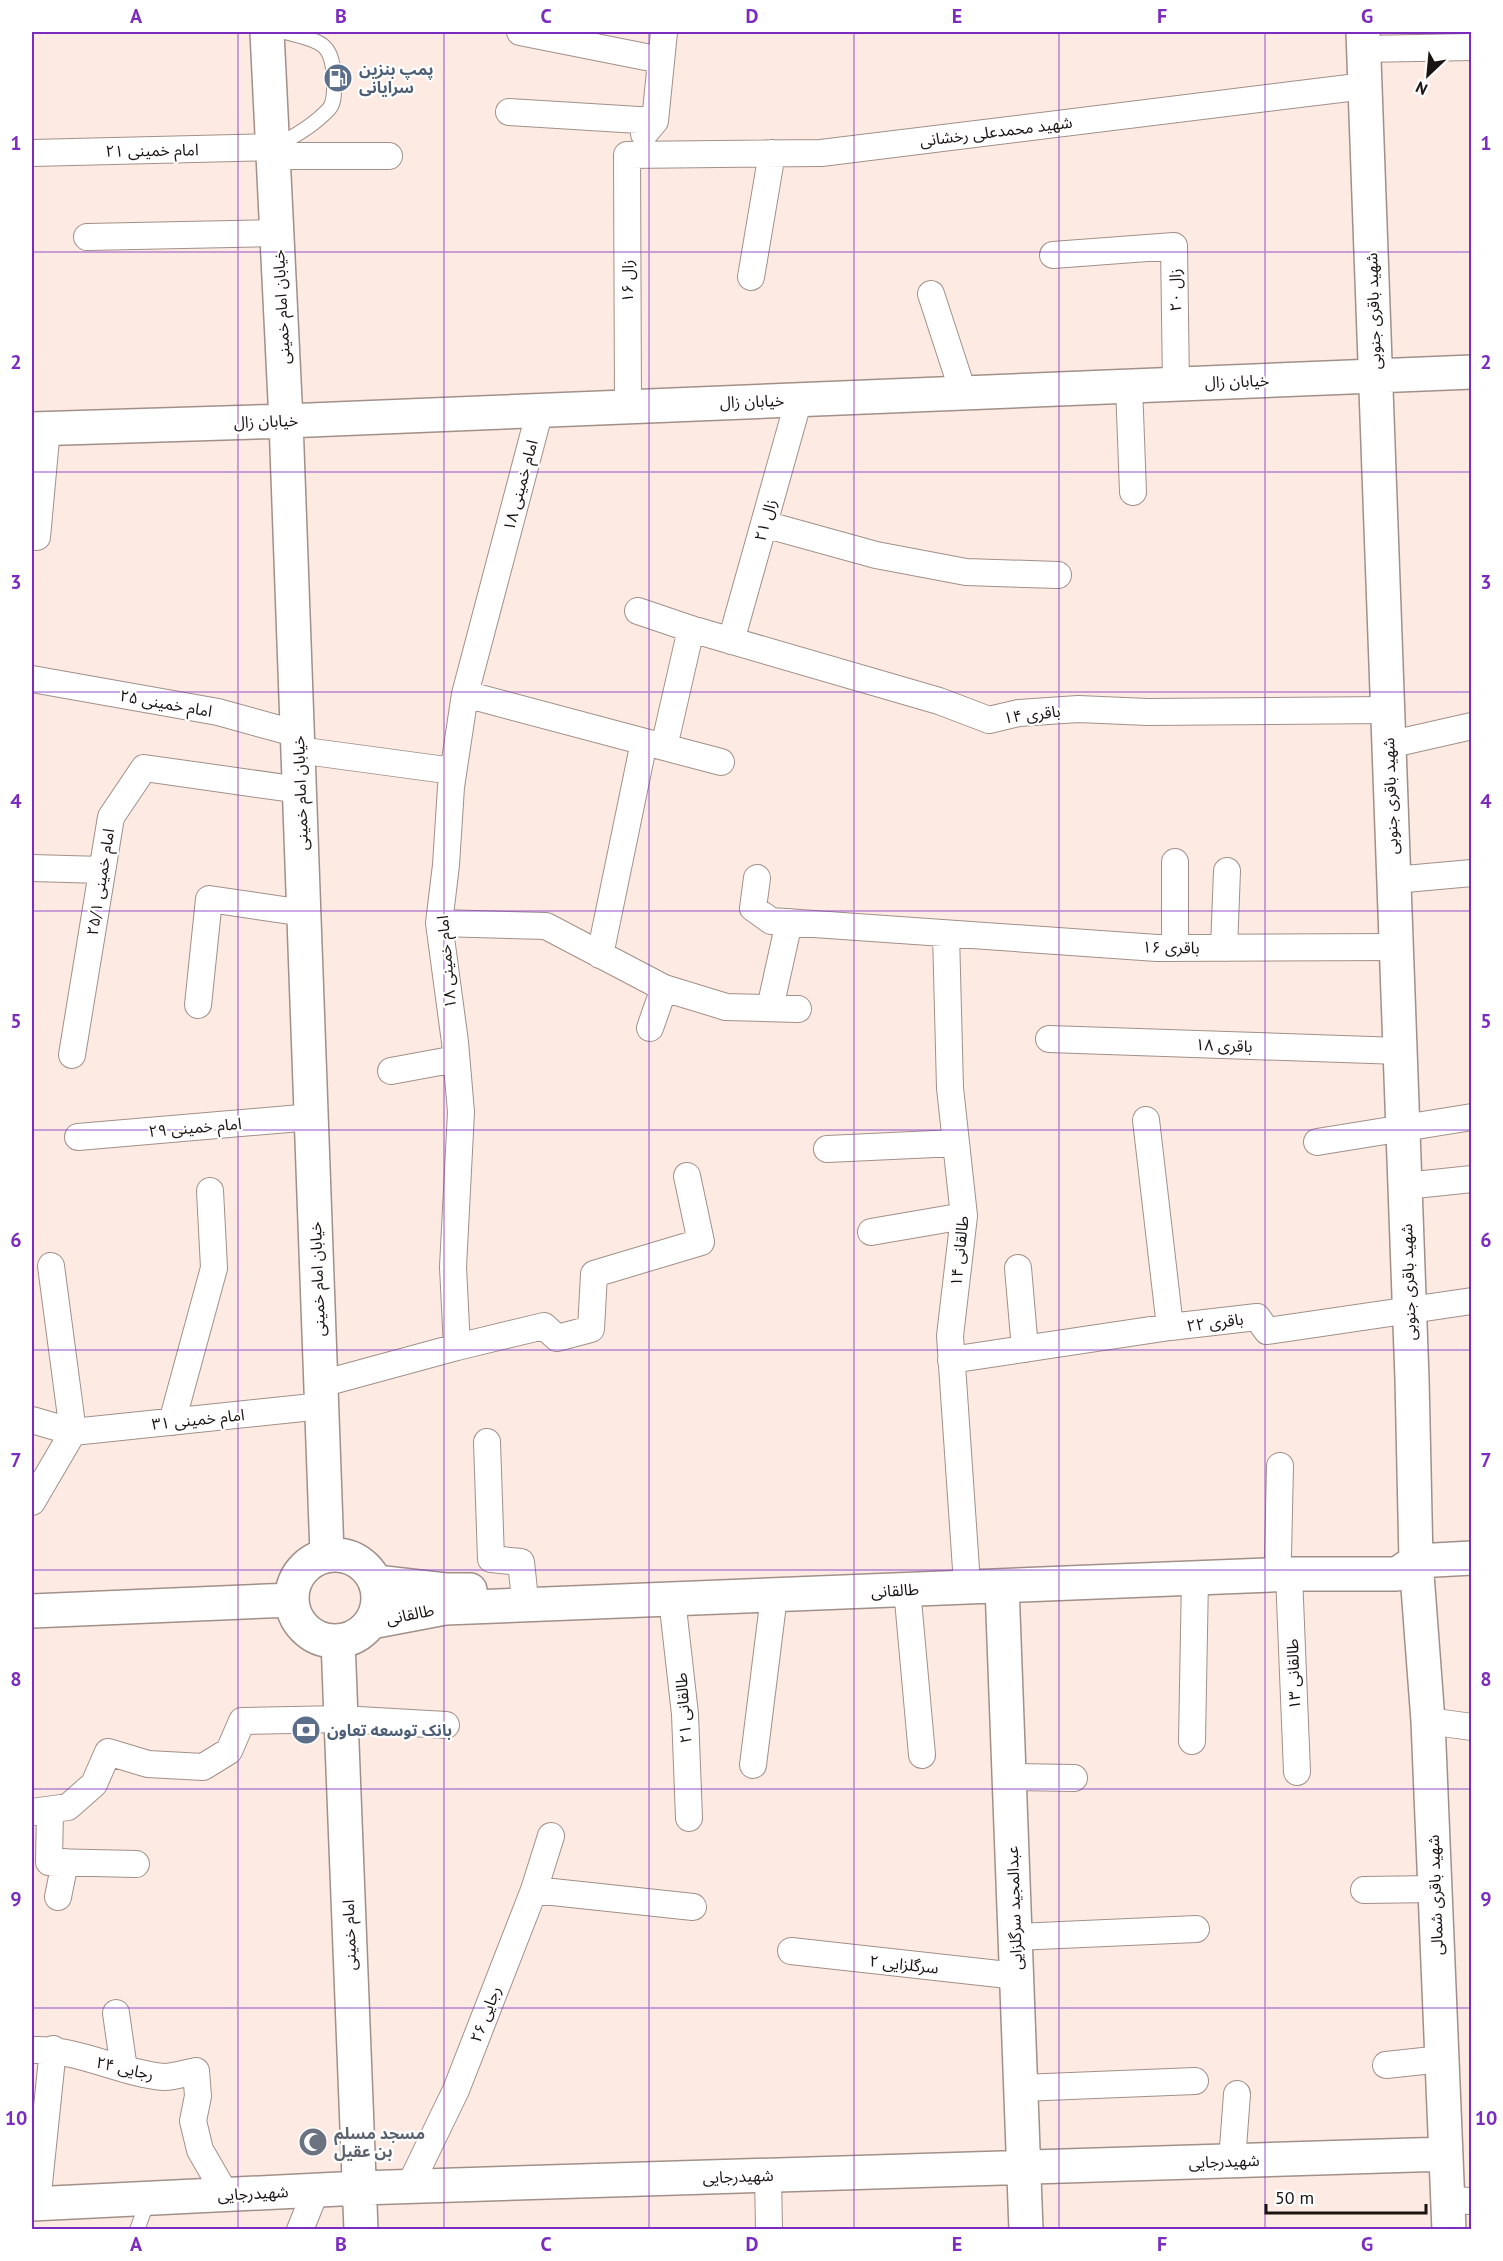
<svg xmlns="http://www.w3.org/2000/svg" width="1503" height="2261" viewBox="0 0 1503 2261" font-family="'PT Sans','Noto Sans Arabic',sans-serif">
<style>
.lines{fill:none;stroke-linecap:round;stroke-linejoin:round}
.lane-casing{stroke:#a19089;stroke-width:16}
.street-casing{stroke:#a19089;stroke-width:28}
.secondary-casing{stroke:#a19089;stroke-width:36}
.lane{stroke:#fff;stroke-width:14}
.street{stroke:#fff;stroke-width:26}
.secondary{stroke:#fff;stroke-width:33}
.grid{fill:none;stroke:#7b2cbf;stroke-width:1.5;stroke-opacity:0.55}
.labels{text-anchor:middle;stroke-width:4.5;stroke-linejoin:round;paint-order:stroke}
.service-label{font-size:16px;font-weight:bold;fill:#4e5e75;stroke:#fff;text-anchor:start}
.street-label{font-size:16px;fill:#191311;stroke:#fff}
.worship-label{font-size:16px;font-weight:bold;fill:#5b616d;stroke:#fff;text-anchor:start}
.neatline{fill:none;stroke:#7b2cbf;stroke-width:2}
.grid-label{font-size:20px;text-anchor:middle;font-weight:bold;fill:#7b2cbf}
</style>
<rect width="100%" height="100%" fill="#fdeae3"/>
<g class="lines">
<g class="lane-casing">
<path id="lane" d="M275 146C294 137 314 125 329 109 335 102 334 91 334 82 333 41 321 42 285 32
M137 2230 148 2200"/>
</g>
<g class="street-casing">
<path id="street" d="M520 32 661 60
M1363 49 1472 47
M509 112 655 121
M644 134 655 121 664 32
M32 153 273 147
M627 155 821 153 1365 86
M627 155 628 406
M273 156H389
M87 237 277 233
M1053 255 1174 246 1176 384
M751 277 772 153
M931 294 963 392
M1129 386 1133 492
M764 524 876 555 966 572 1058 575
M37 537 47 428
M638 611 691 629 939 701 989 720 1019 713 1078 709 1148 712 1387 710
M731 641 799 399
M32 679 218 712 298 734
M465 694 664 747 691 629
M1388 745 1472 726
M664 747 721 762
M298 750 453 771
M1175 862V948
M32 868 102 870
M757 878 753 908 771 921 1157 948 1396 947
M1394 880 1472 873
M439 923 546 926 664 988 726 1007 798 1009
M946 934 950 1088 964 1216 950 1336 966 1569
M1224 948 1227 871
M600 955 644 742
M198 1005 209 899 304 913
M770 1008 789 922
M650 1028 664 988
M1049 1039 1400 1051
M72 1055 111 817 144 768 300 790
M391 1071 456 1059
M1146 1120 1170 1327
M78 1137 312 1117
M1317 1142 1472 1117
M827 1149 956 1143
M1405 1186 1472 1179
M871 1232 964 1216
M51 1266 73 1432
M1018 1268 1025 1349
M457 1347 544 1326 557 1338 591 1329 594 1274 701 1242 687 1176
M951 1360 1170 1327 1257 1317 1267 1331 1472 1301
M321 1384 457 1347 453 1267 461 1112 455 1042 439 923 446 865 451 787 465 694 540 410
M32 1420 73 1432 322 1406
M172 1422 214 1268 210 1191
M487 1442 491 1559 521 1562 524 1590
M32 1502 73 1432
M1278 1556 1280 1466
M1289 1575 1297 1772
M907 1589 922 1755
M672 1599 685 1714 689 1818
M1428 1721 1472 1727
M1192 1741 1195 1578
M753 1765 774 1596
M1009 1777 1074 1778
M50 1810 49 1862 136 1864
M32 1812 68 1807 94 1784 108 1752 148 1764 203 1767 229 1751 242 1721 341 1719 446 1725
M534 1890 693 1907
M1364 1890 1435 1889
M58 1897 65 1862
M1015 1937 1196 1929
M791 1951 1017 1976
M116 2013 124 2069
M32 2050C77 2048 119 2073 164 2077 174 2077 186 2073 196 2071L198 2096 193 2121 200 2150 226 2195
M1386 2065 1442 2059
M1021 2088 1195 2081
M1232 2161 1237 2094
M768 2175 769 2230
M409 2187 456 2090 534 1890 551 1836
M1447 2200 1472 2201
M37 2203 53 2049
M300 2230 316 2190"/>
</g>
<g class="secondary-casing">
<path id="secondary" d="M267 32 286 421 327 1554
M1363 32 1412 1379 1416 1561 1428 1721 1449 2230
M32 429 286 421 1472 372
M292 1598a43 43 0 1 1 86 0a43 43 0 1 1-86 0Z
M376 1582 445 1590H470
M1002 1586 1026 2230
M32 1611 291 1600
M371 1622 445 1608 1294 1574H1397L1416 1561 1472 1558
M338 1641 361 2230
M32 2204 360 2188 1446 2154"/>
</g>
<use href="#lane" class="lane"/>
<use href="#street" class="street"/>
<use href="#secondary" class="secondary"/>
</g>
<path class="grid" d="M238 32V2230M444 32V2230M649 32V2230M854 32V2230M1059 32V2230M1265 32V2230M32 252H1472M32 472H1472M32 692H1472M32 911H1472M32 1130H1472M32 1350H1472M32 1570H1472M32 1789H1472M32 2008H1472"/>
<defs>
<g id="fuel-disc" transform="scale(1.5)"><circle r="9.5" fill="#5c6f8a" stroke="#fff"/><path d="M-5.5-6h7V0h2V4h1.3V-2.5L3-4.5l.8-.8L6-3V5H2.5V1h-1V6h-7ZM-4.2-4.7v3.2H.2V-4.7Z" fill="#fff"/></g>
<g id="bank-disc" transform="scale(1.5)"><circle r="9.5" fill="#5c6f8a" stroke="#fff"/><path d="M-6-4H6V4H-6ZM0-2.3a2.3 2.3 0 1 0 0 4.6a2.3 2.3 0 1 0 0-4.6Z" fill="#fff"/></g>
<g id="mosque-disc" transform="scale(1.5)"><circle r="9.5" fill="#6b7280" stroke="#fff"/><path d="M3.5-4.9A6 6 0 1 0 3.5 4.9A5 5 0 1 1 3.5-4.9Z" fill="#fff"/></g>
</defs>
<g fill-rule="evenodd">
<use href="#fuel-disc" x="338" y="78"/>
<use href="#bank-disc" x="306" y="1730"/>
<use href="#mosque-disc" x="313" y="2142"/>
</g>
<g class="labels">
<g class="service-label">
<text x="359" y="75">پمپ بنزین<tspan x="359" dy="18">سرایانی</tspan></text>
<text x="327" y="1736">بانک توسعه تعاون</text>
</g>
<g class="street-label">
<text transform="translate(996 131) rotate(-7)" y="6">شهید محمدعلی رخشانی</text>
<text transform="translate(152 150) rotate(-1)" y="6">امام خمینی ۲۱</text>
<text transform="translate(627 281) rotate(-90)" y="6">زال ۱۶</text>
<text transform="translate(1175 290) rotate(-91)" y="6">زال ۲۰</text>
<text transform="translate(281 307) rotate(-93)" y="6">خیابان امام خمینی</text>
<text transform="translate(1373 311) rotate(-92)" y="6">شهید باقری جنوبی</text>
<text transform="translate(1237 381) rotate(-2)" y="6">خیابان زال</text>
<text transform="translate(752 401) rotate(-2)" y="6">خیابان زال</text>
<text transform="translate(266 421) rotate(-2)" y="6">خیابان زال</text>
<text transform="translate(520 485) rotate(-75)" y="6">امام خمینی ۱۸</text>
<text transform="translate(765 520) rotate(-74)" y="6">زال ۲۱</text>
<text transform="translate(166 703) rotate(10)" y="6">امام خمینی ۲۵</text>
<text transform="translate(1032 714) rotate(-7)" y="6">باقری ۱۴</text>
<text transform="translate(300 793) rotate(-92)" y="6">خیابان امام خمینی</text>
<text transform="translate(1390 796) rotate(-92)" y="6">شهید باقری جنوبی</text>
<text transform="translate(100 882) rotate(-81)" y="6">امام خمینی ۲۵/۱</text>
<text transform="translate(1171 947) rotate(1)" y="6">باقری ۱۶</text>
<text transform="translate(446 962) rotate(-95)" y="6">امام خمینی ۱۸</text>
<text transform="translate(1224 1045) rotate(2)" y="6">باقری ۱۸</text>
<text transform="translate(195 1127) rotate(-5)" y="6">امام خمینی ۲۹</text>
<text transform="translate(959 1251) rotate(-84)" y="6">طالقانی ۱۴</text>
<text transform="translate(317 1279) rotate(-92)" y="6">خیابان امام خمینی</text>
<text transform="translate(1408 1282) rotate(-92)" y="6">شهید باقری جنوبی</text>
<text transform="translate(1215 1322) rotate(-7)" y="6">باقری ۲۲</text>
<text transform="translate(198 1419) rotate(-6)" y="6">امام خمینی ۳۱</text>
<text transform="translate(895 1590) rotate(-3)" y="6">طالقانی</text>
<text transform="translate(410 1614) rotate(-11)" y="6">طالقانی</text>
<text transform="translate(1293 1674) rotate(-92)" y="6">طالقانی ۱۳</text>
<text transform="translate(683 1708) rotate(-94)" y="6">طالقانی ۲۱</text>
<text transform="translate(1435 1895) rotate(-92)" y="6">شهید باقری شمالی</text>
<text transform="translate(1014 1908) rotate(-92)" y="6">عبدالمجید سرگلزایی</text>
<text transform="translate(349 1935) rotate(-92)" y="6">امام خمینی</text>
<text transform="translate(904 1964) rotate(6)" y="6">سرگلزایی ۲</text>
<text transform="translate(485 2014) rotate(-69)" y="6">رجایی ۲۶</text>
<text transform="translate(125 2068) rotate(13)" y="6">رجایی ۲۴</text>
<text transform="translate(1224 2161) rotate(-2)" y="6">شهیدرجایی</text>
<text transform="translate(738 2176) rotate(-2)" y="6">شهیدرجایی</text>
<text transform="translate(253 2193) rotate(-3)" y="6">شهیدرجایی</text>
</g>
<g class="worship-label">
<text x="334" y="2139">مسجد مسلم<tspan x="334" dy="18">بن عقیل</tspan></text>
</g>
</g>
<rect width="1503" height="2261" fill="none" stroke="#ffffff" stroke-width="66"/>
<g transform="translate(1428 75) rotate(206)" stroke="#ffffff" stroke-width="4.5" paint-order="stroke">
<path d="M0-4.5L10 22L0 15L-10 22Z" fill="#191311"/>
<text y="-9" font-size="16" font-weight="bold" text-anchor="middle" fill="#191311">N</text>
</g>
<path d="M1266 2204v9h160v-9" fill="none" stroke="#191311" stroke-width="3"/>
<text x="1275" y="2204" font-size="18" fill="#191311" stroke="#ffffff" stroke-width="4.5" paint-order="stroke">50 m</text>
<rect x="33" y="33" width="1437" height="2195" class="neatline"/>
<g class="grid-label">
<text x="136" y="23">A</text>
<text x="341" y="23">B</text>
<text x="546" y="23">C</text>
<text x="752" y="23">D</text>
<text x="957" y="23">E</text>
<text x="1162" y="23">F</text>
<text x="1367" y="23">G</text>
<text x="16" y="150">1</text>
<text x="1486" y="150">1</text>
<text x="16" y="369">2</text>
<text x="1486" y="369">2</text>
<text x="16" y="589">3</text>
<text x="1486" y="589">3</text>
<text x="16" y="808">4</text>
<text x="1486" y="808">4</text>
<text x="16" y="1028">5</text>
<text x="1486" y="1028">5</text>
<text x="16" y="1247">6</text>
<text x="1486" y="1247">6</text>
<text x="16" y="1467">7</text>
<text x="1486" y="1467">7</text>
<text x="16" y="1686">8</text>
<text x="1486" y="1686">8</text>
<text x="16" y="1906">9</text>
<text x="1486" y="1906">9</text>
<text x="16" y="2125">10</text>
<text x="1486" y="2125">10</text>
<text x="136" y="2251">A</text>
<text x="341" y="2251">B</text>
<text x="546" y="2251">C</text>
<text x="752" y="2251">D</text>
<text x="957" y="2251">E</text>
<text x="1162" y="2251">F</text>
<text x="1367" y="2251">G</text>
</g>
</svg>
